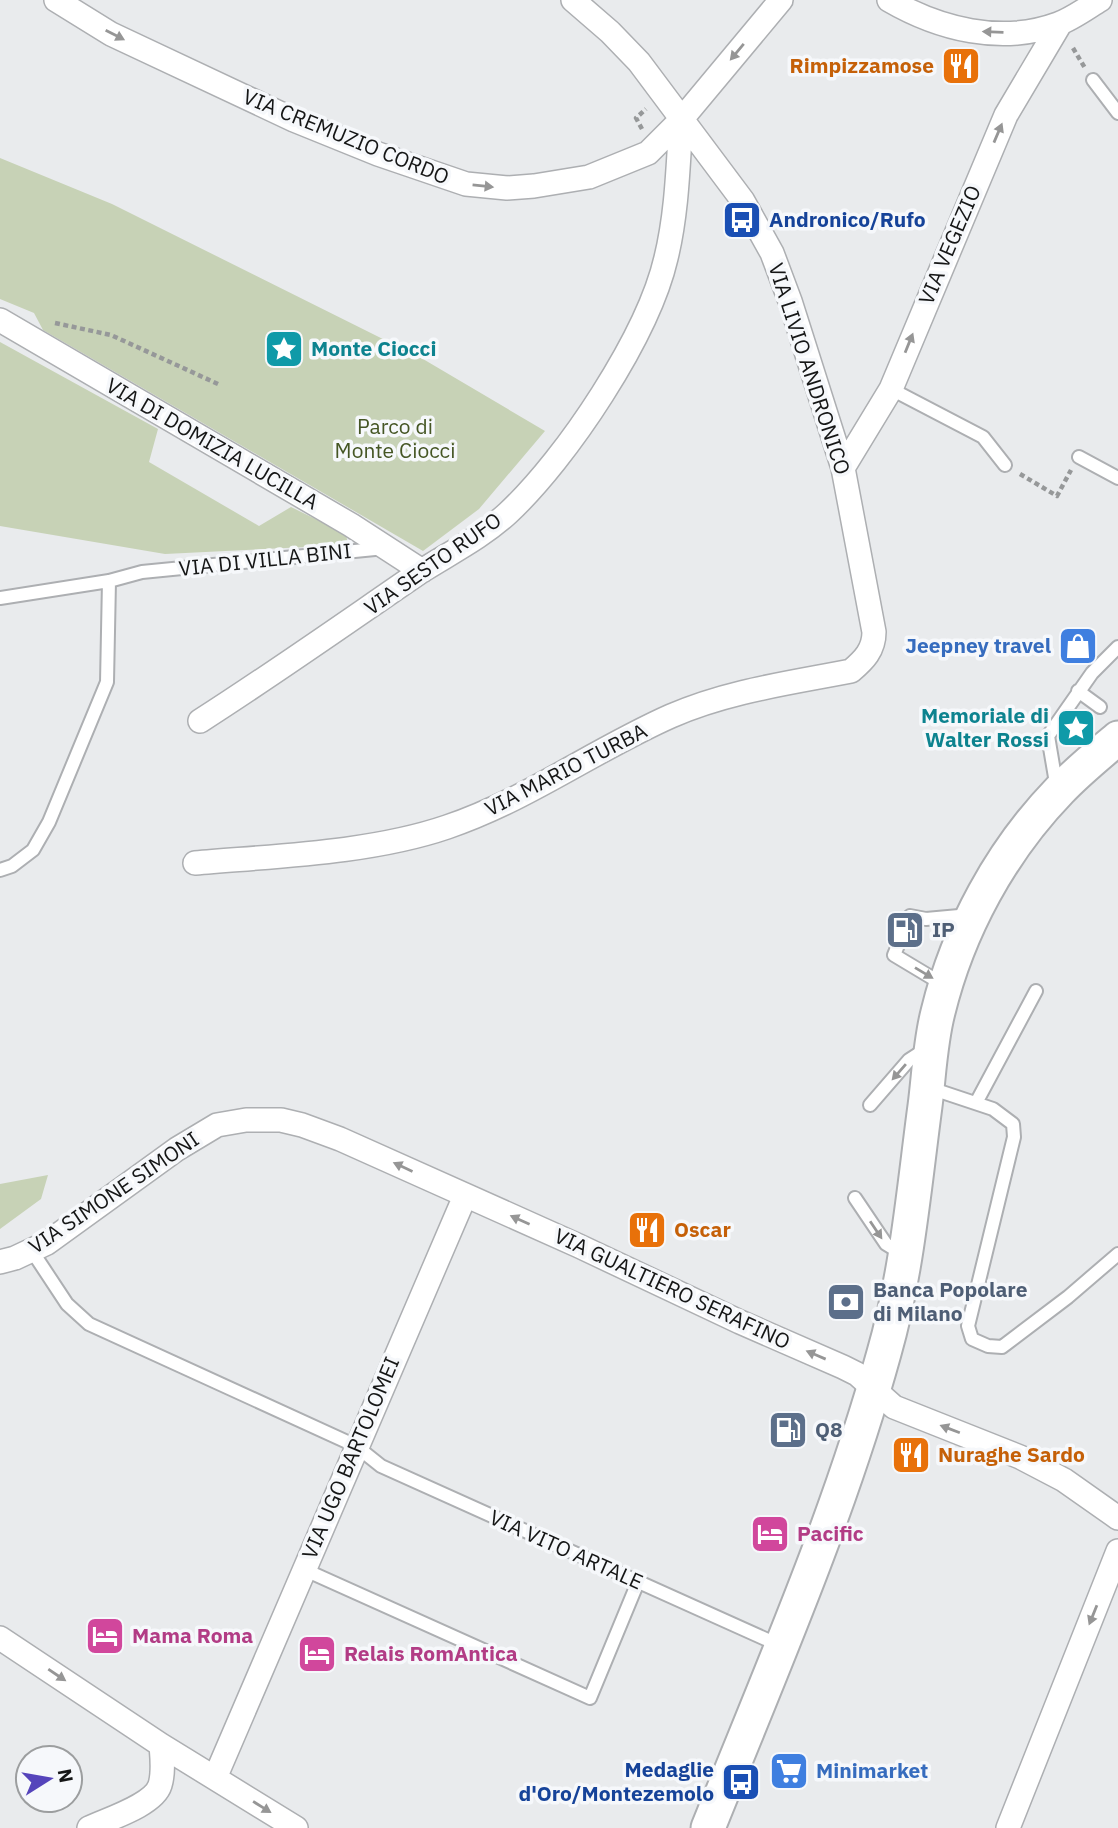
<svg xmlns="http://www.w3.org/2000/svg" width="1118" height="1828" viewBox="0 0 1118 1828" font-family="'IBM Plex Sans',sans-serif">
<style>
.green{fill:#c7d2b6}
.lines{fill:none;stroke-linecap:round;stroke-linejoin:round}
.lane-casing{stroke:#adafb2;stroke-width:16}
.street-casing{stroke:#adafb2;stroke-width:26}
.secondary-casing{stroke:#adafb2;stroke-width:37}
.path{stroke:#969899;stroke-width:4.5;stroke-dasharray:5 3.5;stroke-linecap:butt}
.lane{stroke:#fff;stroke-width:12}
.street{stroke:#fff;stroke-width:23}
.secondary{stroke:#fff;stroke-width:33}
.oneway{fill:#969696}
.labels{text-anchor:middle;stroke-width:7;stroke-linejoin:round;paint-order:stroke}
.food-label{font-size:21px;font-weight:bold;fill:#c56008;stroke:#f6f8fb;text-anchor:start}
.street-label{font-size:21px;fill:#151616;stroke:#f6f8fb}
.transit-label{font-size:21px;font-weight:bold;fill:#164399;stroke:#f6f8fb;text-anchor:start}
.culture-label{font-size:21px;font-weight:bold;fill:#0d838f;stroke:#f6f8fb;text-anchor:start}
.park-label{font-size:21px;fill:#455624;stroke:#f6f8fb}
.shop-label{font-size:21px;font-weight:bold;fill:#366cbe;stroke:#f6f8fb;text-anchor:end}
.service-label{font-size:21px;font-weight:bold;fill:#4e5e75;stroke:#f6f8fb;text-anchor:start}
.hotel-label{font-size:21px;font-weight:bold;fill:#b23c85;stroke:#f6f8fb;text-anchor:start}
</style>
<rect width="100%" height="100%" fill="#e9ebed"/>
<path class="green" d="M0 158 112 204 423 359 545 431 479 509 423 551 43 330 34 313 0 299Z
M0 342 158 429 149 462 259 526 291 507 346 534 348 545 165 554 0 526Z
M48 1175 41 1199 0 1229V1184Z"/>
<g class="lines">
<g class="lane-casing">
<path id="lane" d="M1093 80 1118 113
M891 389 983 437 1005 465
M1079 457 1118 478
M0 598 109 581 142 572 385 548
M1078 691 1100 707
M1057 789 1048 736 1092 673 1118 647
M0 870 12 866 33 850 49 822 107 682 109 581
M944 985 894 955 910 916 926 919 970 915
M930 1088 993 1109 1013 1124 1014 1137 968 1326 972 1339 988 1346 1002 1347 1068 1297 1118 1254
M976 1103 1036 991
M870 1105 909 1060 926 1049
M855 1198 886 1244 904 1255
M32 1251 67 1304 89 1324 356 1446 381 1466 781 1646
M303 1569 590 1698 638 1582"/>
</g>
<g class="street-casing">
<path id="street" d="M56 0 111 34 294 120 378 154 466 184 507 188 534 186 589 177 648 153 681 120 781 0
M889 0C939 29 1001 45 1058 24 1072 19 1087 8 1100 0
M0 320 351 525 422 571
M843 468 891 389 1006 115 1060 24
M200 721C275 673 347 622 420 572 450 553 482 537 508 513 567 458 648 336 666 258 677 213 678 166 681 120
M195 863C275 856 371 853 447 827 527 800 594 750 671 716 728 691 790 683 851 671 864 660 874 650 874 632L843 468 790 301 772 253 743 201 639 62 610 32 573 0
M0 1262 15 1258 47 1243 177 1149 217 1125 246 1120H281L302 1125 340 1139 579 1246 740 1322 843 1367 857 1374 894 1407 1020 1457 1064 1480 1118 1518
M0 1638 161 1745 296 1828
M215 1778 465 1196
M89 1828C108 1819 154 1805 160 1785 164 1772 162 1758 161 1745
M1008 1828 1118 1551"/>
</g>
<g class="secondary-casing">
<path id="secondary" d="M708 1828C771 1671 839 1516 884 1353 907 1273 914 1188 925 1106 929 1075 930 1043 938 1012 958 930 1001 851 1060 790 1078 771 1098 755 1118 738"/>
</g>
<path class="path" d="M1073 48 1085 68
M642 129 636 118 646 109
M55 323 111 335 218 384
M1020 474 1057 496 1071 470"/>
<use href="#lane" class="lane"/>
<use href="#street" class="street"/>
<use href="#secondary" class="secondary"/>
</g>
<defs><path id="oneway-solid" d="M-6-.8H1V-3.2L6.5 0L1 3.2V.8H-6Z" transform="scale(1.75)"/></defs>
<g class="oneway">
<use href="#oneway-solid" transform="translate(993 32) rotate(-178)"/>
<use href="#oneway-solid" transform="translate(115 35) rotate(27)"/>
<use href="#oneway-solid" transform="translate(737 52) rotate(130)"/>
<use href="#oneway-solid" transform="translate(998 133) rotate(-67)"/>
<use href="#oneway-solid" transform="translate(483 186) rotate(6)"/>
<use href="#oneway-solid" transform="translate(909 343) rotate(-68)"/>
<use href="#oneway-solid" transform="translate(924 973) rotate(31)"/>
<use href="#oneway-solid" transform="translate(899 1072) rotate(131)"/>
<use href="#oneway-solid" transform="translate(403 1167) rotate(-155)"/>
<use href="#oneway-solid" transform="translate(520 1220) rotate(-156)"/>
<use href="#oneway-solid" transform="translate(876 1230) rotate(56)"/>
<use href="#oneway-solid" transform="translate(816 1355) rotate(-157)"/>
<use href="#oneway-solid" transform="translate(950 1429) rotate(-159)"/>
<use href="#oneway-solid" transform="translate(1093 1615) rotate(112)"/>
<use href="#oneway-solid" transform="translate(57 1675) rotate(34)"/>
<use href="#oneway-solid" transform="translate(262 1807) rotate(32)"/>
</g>
<defs>
<g id="restaurant-square" transform="scale(2.0125)"><rect x="-9" y="-9" width="18" height="18" rx="4" fill="#e8710a" stroke="#f6f8fb"/><path d="M-5-6h1v4h1v-4h1v4h1v-4h1v5L-1.5 .5V6h-2V.5L-5-1ZM5-6V6H3V1.5H1.5Q1.5-4 5-6Z" fill="#fff"/></g>
<g id="bus-square" transform="scale(2.0125)"><rect x="-9" y="-9" width="18" height="18" rx="4" fill="#1a4fb4" stroke="#f6f8fb"/><path d="M-5-6H5V4H4V6H2V4H-2V6H-4V4H-5ZM-3.5-4V0h7V-4ZM-3.5 1.2v1.5H-2V1.2ZM2 1.2v1.5H3.5V1.2Z" fill="#fff"/></g>
<g id="sight-square" transform="scale(2.0125)"><rect x="-9" y="-9" width="18" height="18" rx="4" fill="#0f9aa8" stroke="#f6f8fb"/><path d="M0-6L1.8-2.2L6-1.7L2.9 1.2L3.7 5.4L0 3.3L-3.7 5.4L-2.9 1.2L-6-1.7L-1.8-2.2Z" fill="#fff"/></g>
<g id="shop-square" transform="scale(2.0125)"><rect x="-9" y="-9" width="18" height="18" rx="4" fill="#3f7fe0" stroke="#f6f8fb"/><path d="M-5-2.5h2.3a2.7 3.5 0 0 1 5.4 0H5L5.5 6h-11ZM-1.5-2.5h3a1.5 2.3 0 0 0-3 0Z" fill="#fff"/></g>
<g id="fuel-square" transform="scale(2.0125)"><rect x="-9" y="-9" width="18" height="18" rx="4" fill="#5c6f8a" stroke="#f6f8fb"/><path d="M-5.5-6h7V0h2V4h1.3V-2.5L3-4.5l.8-.8L6-3V5H2.5V1h-1V6h-7ZM-4.2-4.7v3.2H.2V-4.7Z" fill="#fff"/></g>
<g id="bank-square" transform="scale(2.0125)"><rect x="-9" y="-9" width="18" height="18" rx="4" fill="#5c6f8a" stroke="#f6f8fb"/><path d="M-6-4H6V4H-6ZM0-2.3a2.3 2.3 0 1 0 0 4.6a2.3 2.3 0 1 0 0-4.6Z" fill="#fff"/></g>
<g id="hotel-square" transform="scale(2.0125)"><rect x="-9" y="-9" width="18" height="18" rx="4" fill="#d1479c" stroke="#f6f8fb"/><path d="M-6-4.5h1.5V1H6V5H4.5V3h-9V5H-6ZM-4 0a1.8 1.8 0 1 1 3.6 0ZM.5 0V-2.5h3Q6-2.5 6 0Z" fill="#fff"/></g>
<g id="supermarket-square" transform="scale(2.0125)"><rect x="-9" y="-9" width="18" height="18" rx="4" fill="#3f7fe0" stroke="#f6f8fb"/><path d="M-6-5.5h2.5l.6 2H6L4.5 2H-2.5L-4.4-4H-6ZM-1.5 3.2a1.3 1.3 0 1 0 .1 0ZM3 3.2a1.3 1.3 0 1 0 .1 0Z" fill="#fff"/></g>
</defs>
<g fill-rule="evenodd">
<use href="#restaurant-square" x="961" y="66"/>
<use href="#bus-square" x="742" y="220"/>
<use href="#sight-square" x="284" y="349"/>
<use href="#shop-square" x="1078" y="646"/>
<use href="#sight-square" x="1076" y="728"/>
<use href="#fuel-square" x="905" y="930"/>
<use href="#restaurant-square" x="647" y="1230"/>
<use href="#bank-square" x="846" y="1302"/>
<use href="#fuel-square" x="788" y="1430"/>
<use href="#restaurant-square" x="911" y="1455"/>
<use href="#hotel-square" x="770" y="1534"/>
<use href="#hotel-square" x="105" y="1636"/>
<use href="#hotel-square" x="317" y="1654"/>
<use href="#supermarket-square" x="789" y="1771"/>
<use href="#bus-square" x="741" y="1782"/>
</g>
<g class="labels">
<g class="food-label">
<text x="934" y="73" text-anchor="end">Rimpizzamose</text>
<text x="674" y="1237">Oscar</text>
<text x="938" y="1462">Nuraghe Sardo</text>
</g>
<g class="street-label">
<text transform="translate(346 137) rotate(22)" y="7">VIA CREMUZIO CORDO</text>
<text transform="translate(950 245) rotate(-67)" y="7">VIA VEGEZIO</text>
<text transform="translate(809 369) rotate(72)" y="7">VIA LIVIO ANDRONICO</text>
<text transform="translate(212 444) rotate(30)" y="7">VIA DI DOMIZIA LUCILLA</text>
<text transform="translate(265 560) rotate(-6)" y="7">VIA DI VILLA BINI</text>
<text transform="translate(433 564) rotate(-35)" y="7">VIA SESTO RUFO</text>
<text transform="translate(566 770) rotate(-27)" y="7">VIA MARIO TURBA</text>
<text transform="translate(114 1193) rotate(-34)" y="7">VIA SIMONE SIMONI</text>
<text transform="translate(672 1289) rotate(25)" y="7">VIA GUALTIERO SERAFINO</text>
<text transform="translate(351 1458) rotate(-67)" y="7">VIA UGO BARTOLOMEI</text>
<text transform="translate(566 1550) rotate(24)" y="7">VIA VITO ARTALE</text>
</g>
<g class="transit-label">
<text x="769" y="227">Andronico/Rufo</text>
<text x="714" y="1777" text-anchor="end">Medaglie<tspan x="714" dy="24">d'Oro/Montezemolo</tspan></text>
</g>
<g class="culture-label">
<text x="311" y="356">Monte Ciocci</text>
<text x="1049" y="723" text-anchor="end">Memoriale di<tspan x="1049" dy="24">Walter Rossi</tspan></text>
</g>
<g class="park-label">
<text x="395" y="434">Parco di<tspan x="395" dy="24">Monte Ciocci</tspan></text>
</g>
<g class="shop-label">
<text x="1051" y="653">Jeepney travel</text>
<text x="816" y="1778" text-anchor="start">Minimarket</text>
</g>
<g class="service-label">
<text x="932" y="937">IP</text>
<text x="873" y="1297">Banca Popolare<tspan x="873" dy="24">di Milano</tspan></text>
<text x="815" y="1437">Q8</text>
</g>
<g class="hotel-label">
<text x="797" y="1541">Pacific</text>
<text x="132" y="1643">Mama Roma</text>
<text x="344" y="1661">Relais RomAntica</text>
</g>
</g>
<g transform="translate(49 1779) rotate(79)"><circle r="33" fill="#f6f8fb" stroke="#9c9e9f" stroke-width="2"/>
<path d="M0-5L12 26L0 18L-12 26Z" fill="#5544bb"/>
<text y="-10" font-size="19" font-weight="bold" text-anchor="middle" fill="#151616">N</text>
</g>
</svg>
